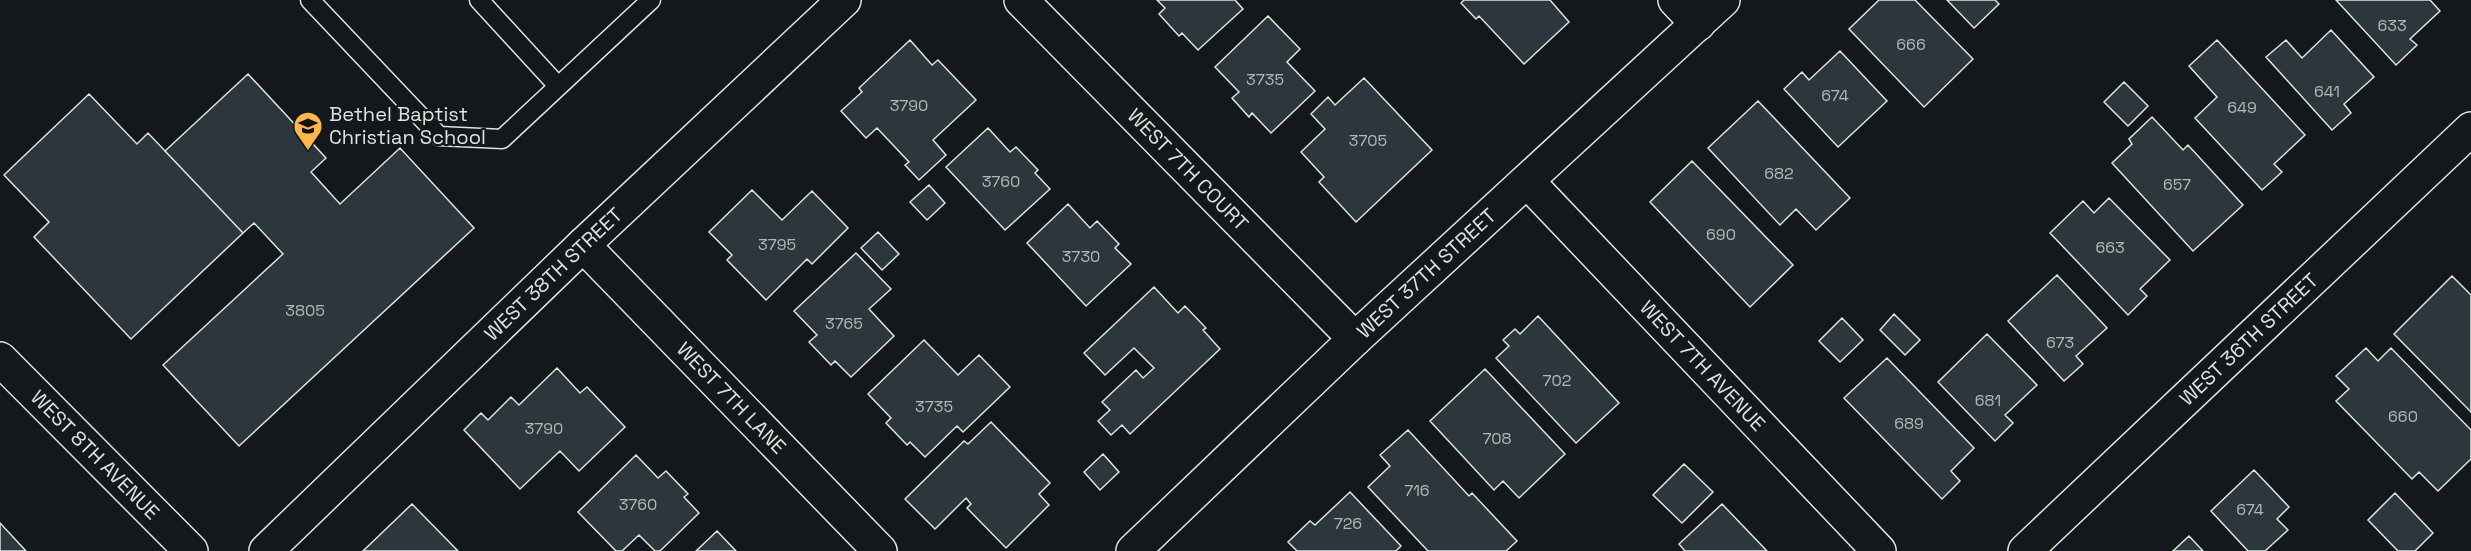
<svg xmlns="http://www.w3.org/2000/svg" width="2471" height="551" viewBox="0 0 2471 551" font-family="'Space Grotesk',sans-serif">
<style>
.building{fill:#2c363c;stroke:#d8e6dc;stroke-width:1.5}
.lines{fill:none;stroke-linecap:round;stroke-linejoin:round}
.lane-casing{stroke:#d8e6dc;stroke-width:21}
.street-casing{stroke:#d8e6dc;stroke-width:36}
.secondary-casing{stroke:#d8e6dc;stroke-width:36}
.lane{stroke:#14181c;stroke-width:18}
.street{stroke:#14181c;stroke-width:33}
.secondary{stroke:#14181c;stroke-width:33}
.labels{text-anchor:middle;stroke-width:4.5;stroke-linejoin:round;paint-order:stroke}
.number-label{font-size:16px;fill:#adbab4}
.poi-label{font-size:20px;fill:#d8e6dc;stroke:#14181c;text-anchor:start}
.street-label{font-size:20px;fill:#d8e6dc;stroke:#14181c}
</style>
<rect width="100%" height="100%" fill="#14181c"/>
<path class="building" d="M1157 0H1235L1243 9 1198 50 1182 33 1179 36 1159 14 1165 8Z
M1464 0H1550L1569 22 1524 64 1479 16 1476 19 1461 3Z
M1879 0H1915L1973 59 1924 107 1849 29Z
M1947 0H1995L1999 4 1974 28Z
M2336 0H2430L2440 11 2410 39 2417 45 2396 65Z
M1268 16 1300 49 1287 62 1315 91 1271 133 1252 113 1249 117 1232 98 1239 92 1215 67Z
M2331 30 2374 77 2344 104 2351 113 2332 130 2266 57 2286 40 2302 58Z
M910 40 932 65 938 60 976 100 933 140 946 155 919 180 905 165 909 162 877 128 866 138 841 111 862 92 859 88Z
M2217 40 2305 135 2274 164 2282 172 2262 190 2195 118 2217 97 2189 66Z
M1840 51 1887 101 1838 147 1784 89 1802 72 1809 80Z
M248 74 326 158 311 172 340 204 400 148 474 228 239 446 163 365 283 254 254 223 243 233 165 151Z
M1364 78 1432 150 1356 222 1319 182 1324 177 1301 152 1325 129 1311 114 1328 97 1335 105Z
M2124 82 2148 106 2128 126 2104 102Z
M89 94 137 144 148 133 243 233 131 339 34 237 49 222 4 175Z
M1758 101 1850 198 1816 230 1796 209 1780 225 1708 148Z
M2152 117 2183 150 2188 145 2243 205 2193 251 2112 163 2132 144 2129 139Z
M988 128 1010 152 1016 147 1038 170 1035 173 1050 189 1005 230 946 167Z
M1692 161 1793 265 1750 307 1650 202Z
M929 185 945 203 927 220 910 202Z
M752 190 782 220 812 191 848 228 812 264 807 259 766 300 727 260 732 255 709 232Z
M2109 198 2170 260 2140 289 2147 296 2128 315 2050 233 2083 201 2094 213Z
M1068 204 1090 228 1097 221 1119 244 1115 248 1131 264 1086 306 1027 243Z
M878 232 899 254 882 270 861 248Z
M856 253 891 289 869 309 894 336 851 377 835 361 831 365 809 342 817 335 794 311Z
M2057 275 2107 328 2076 356 2083 364 2064 381 2008 321Z
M2452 276 2471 295V412L2394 334Z
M1154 287 1178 313 1185 306 1206 328 1203 330 1220 349 1130 434 1122 425 1111 435 1098 421 1110 410 1102 402 1136 370 1143 378 1154 368 1134 348 1105 375 1084 353Z
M1894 314 1920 340 1905 355 1880 330Z
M1538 316 1619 403 1576 443 1496 358 1509 346 1503 340 1515 329 1520 334Z
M1842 318 1863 340 1840 362 1819 341Z
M1987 334 2037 385 2005 415 2013 423 1995 441 1938 382Z
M924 340 958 375 979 355 1010 387 963 432 957 426 925 457 910 442 907 445 886 423 891 418 868 394Z
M2366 348 2378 361 2391 348 2471 430V459L2438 491 2419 472 2412 479 2336 401 2349 389 2336 376Z
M1887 358 1974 448 1951 471 1960 481 1942 499 1844 398Z
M557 368 580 393 587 387 625 427 579 471 560 451 520 489 464 430 481 413 488 420 511 397 519 405Z
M1485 369 1565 454 1519 498 1503 481 1494 490 1430 421Z
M991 422 1050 483 1039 494 1049 505 1006 548 967 508 971 504 966 498 935 529 905 499 964 441 968 444Z
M1408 430 1469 496 1472 493 1517 541 1506 551H1428L1368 487 1390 466 1380 455Z
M1103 454 1119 472 1100 490 1084 472Z
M636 455 658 478 666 471 688 494 684 497 699 513 660 551H655L639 535 622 551H616L578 512Z
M1684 464 1713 492 1682 523 1653 495Z
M2254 470 2289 507 2277 519 2288 530 2265 551H2248L2211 511Z
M1350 492 1401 546 1396 551H1297L1288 542 1310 521 1315 525Z
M2395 493 2433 533 2415 551H2398L2368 520Z
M412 504 458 551H363Z
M1722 504 1767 551H1685L1679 544Z
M0 523 26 551H0Z
M717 531 736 551H696Z
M2189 536 2203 551H2173Z"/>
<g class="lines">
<g class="lane-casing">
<path id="lane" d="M310 0 439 136 502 139 651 0
M479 0 558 86"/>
</g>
<g class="street-casing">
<g id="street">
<path id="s1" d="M1021 0 1355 339"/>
<path d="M1675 0 1698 24"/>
<path id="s2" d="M1527 181 1879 551"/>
<path id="s3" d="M583 245 880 551"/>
<path id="s4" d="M266 551 583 245 844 0"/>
<path id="s5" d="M2025 551 2471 129"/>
</g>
</g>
<g class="secondary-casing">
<g id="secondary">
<path id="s6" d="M0 359 191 551"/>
<path id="s7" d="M1133 551 1355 339 1723 0"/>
</g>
</g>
<use href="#lane" class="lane"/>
<use href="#street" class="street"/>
<use href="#secondary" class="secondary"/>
</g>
<defs>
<g id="school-pin" transform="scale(1.5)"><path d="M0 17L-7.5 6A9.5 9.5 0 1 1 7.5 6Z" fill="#ffb74d" stroke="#14181c"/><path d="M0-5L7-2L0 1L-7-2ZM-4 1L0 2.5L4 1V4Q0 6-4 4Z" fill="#111"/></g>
</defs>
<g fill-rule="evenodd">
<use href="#school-pin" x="308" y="126"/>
</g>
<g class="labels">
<g class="number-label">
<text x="2392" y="31">633</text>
<text x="1911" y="50">666</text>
<text x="1265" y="85">3735</text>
<text x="2327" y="97">641</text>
<text x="1835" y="101">674</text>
<text x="909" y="111">3790</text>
<text x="2242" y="113">649</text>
<text x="1368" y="146">3705</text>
<text x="1779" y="179">682</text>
<text x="1001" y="187">3760</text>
<text x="2177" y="190">657</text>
<text x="1721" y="240">690</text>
<text x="777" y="250">3795</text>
<text x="2110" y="253">663</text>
<text x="1081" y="262">3730</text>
<text x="305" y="316">3805</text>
<text x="844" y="329">3765</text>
<text x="2060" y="348">673</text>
<text x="1557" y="386">702</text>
<text x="1988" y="406">681</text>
<text x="934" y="412">3735</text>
<text x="2403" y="422">660</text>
<text x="1909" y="429">689</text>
<text x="544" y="434">3790</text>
<text x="1497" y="444">708</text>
<text x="1417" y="496">716</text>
<text x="638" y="510">3760</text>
<text x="2250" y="515">674</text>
<text x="1348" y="529">726</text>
</g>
<g class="poi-label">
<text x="329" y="121">Bethel Baptist<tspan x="329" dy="23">Christian School</tspan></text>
</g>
<g class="street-label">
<text dy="7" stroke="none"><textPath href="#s1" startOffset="238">WEST 7TH COURT</textPath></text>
<text dy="7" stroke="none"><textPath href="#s4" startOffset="399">WEST 38TH STREET</textPath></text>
<text dy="7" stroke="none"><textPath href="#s7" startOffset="404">WEST 37TH STREET</textPath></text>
<text dy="7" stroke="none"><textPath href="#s5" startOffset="308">WEST 36TH STREET</textPath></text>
<text dy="7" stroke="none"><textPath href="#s2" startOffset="255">WEST 7TH AVENUE</textPath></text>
<text dy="7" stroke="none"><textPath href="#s3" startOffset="213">WEST 7TH LANE</textPath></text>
<text dy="7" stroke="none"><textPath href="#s6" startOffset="135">WEST 8TH AVENUE</textPath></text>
</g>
</g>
</svg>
